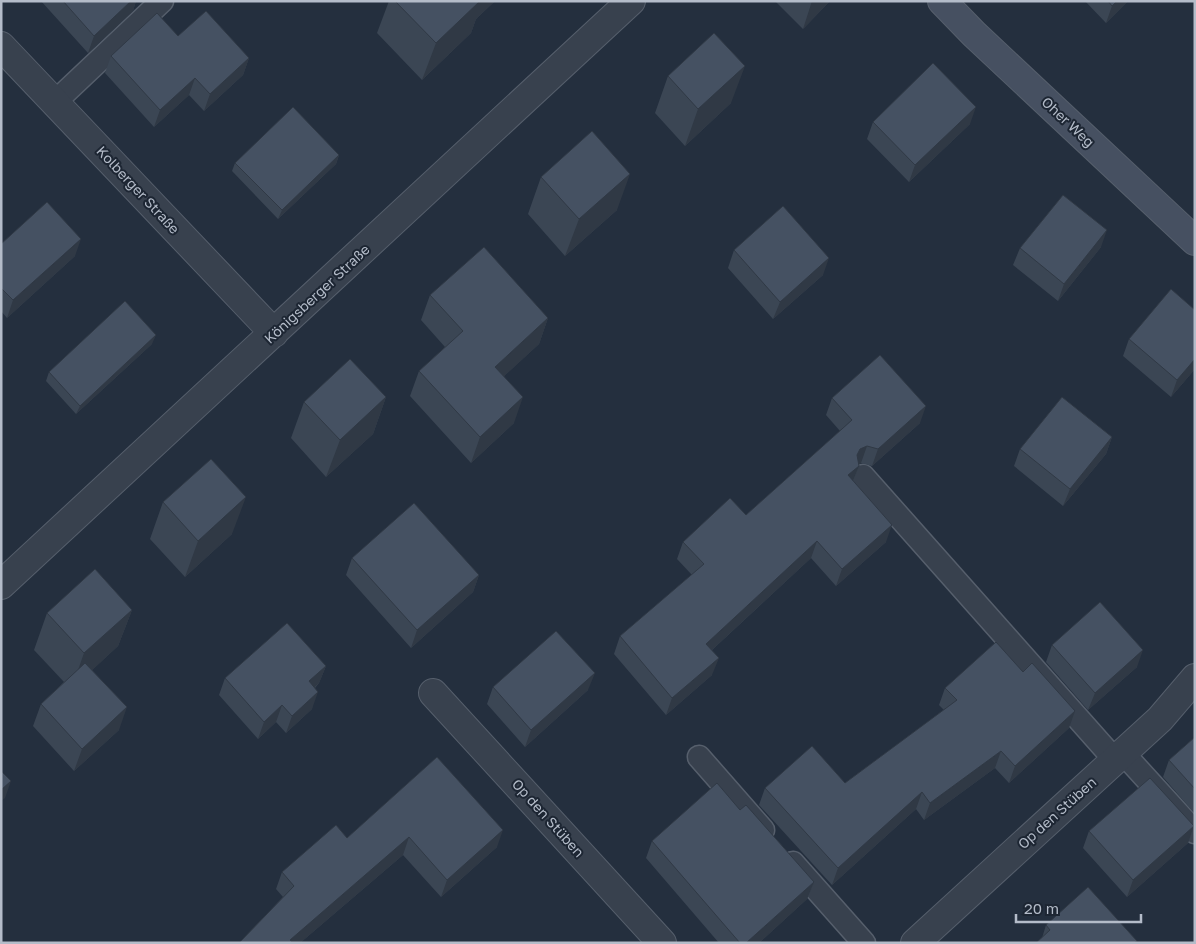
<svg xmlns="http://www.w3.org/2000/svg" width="1196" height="944" viewBox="0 0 1196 944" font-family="'Golos Text',sans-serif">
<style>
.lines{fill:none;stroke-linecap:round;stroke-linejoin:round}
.lane-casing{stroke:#565f6c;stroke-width:25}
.street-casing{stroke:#565f6c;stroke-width:30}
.secondary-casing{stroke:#565f6c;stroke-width:30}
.lane{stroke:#38414e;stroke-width:22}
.street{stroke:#38414e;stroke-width:28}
.secondary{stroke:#465061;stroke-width:28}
.wall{fill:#3b4654}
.shaded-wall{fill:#303945}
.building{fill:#455162;stroke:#303945}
.labels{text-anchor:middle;stroke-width:4;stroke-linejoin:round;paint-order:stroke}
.street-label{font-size:14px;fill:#b4bcc9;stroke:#1d2633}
</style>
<rect width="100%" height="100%" fill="#242f3e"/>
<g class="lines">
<g class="lane-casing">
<path id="lane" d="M55 102 162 1
M863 476 1115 760
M1123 753 1195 832
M699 757 763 830
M793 863 864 943"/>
</g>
<g class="street-casing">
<path id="street" d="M1 46 274 333
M1 585 631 1
M433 693 662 943
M915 943 1160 719 1195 678"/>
</g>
<g class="secondary-casing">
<path id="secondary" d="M942 1 974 34 1195 241"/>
</g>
<use href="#lane" class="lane"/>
<use href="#street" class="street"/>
<use href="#secondary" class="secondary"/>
</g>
<path class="wall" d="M41 1H136L133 11 88 53Z
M389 1H495L476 19 471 33 422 80 377 33Z
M775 1H830L803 29Z
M1085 1H1128L1106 23Z
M178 36 249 58 243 75 204 111 189 95 154 127 105 73 111 56Z
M668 76 731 103 685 146 655 113Z
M873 122 970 124 909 182 867 139Z
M339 155 336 164 278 219 232 171 235 163Z
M541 177 617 210 565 256 528 214Z
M1 244 75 256 7 318 1 311Z
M1101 247 1058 301 1013 265 1020 248Z
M734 250 823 275 773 319 728 268Z
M430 295 548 318 539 344 504 376 514 423 471 463 410 396 419 371 445 347 421 320Z
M1195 310V369L1171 397 1123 356 1129 339Z
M152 344 76 414 46 381 49 372Z
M386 397 373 434 326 477 291 438 304 402Z
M832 398 920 423 872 466 861 463 858 464 859 466 853 481 886 542 836 586 811 558 712 650V675L666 715 614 654 620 636 692 575 677 559 683 542 746 515 840 431 826 415Z
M1112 437 1106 454 1063 506 1014 466 1020 449Z
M163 502 232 534 185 577 150 539Z
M352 558 479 575 473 592 411 648 346 575Z
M132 610 118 646 92 670 119 730 74 771 33 726 41 704 64 682 34 650 47 613Z
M1052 645 1137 667 1088 710 1046 662Z
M326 666 319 683 315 688 312 709 286 733 276 722 258 739 219 695 225 678Z
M493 687 588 690 525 747 487 704Z
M945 688 1069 728 1009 783 995 768 924 820 916 809 832 885 759 805 765 788 845 783 944 710 939 705Z
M1195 737V814L1163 777 1169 760Z
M437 757 497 847 441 897 403 855 300 943H239L283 897 276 889 282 872 347 838Z
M740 810 814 882 807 899 759 943H719L646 858 652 841Z
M1194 826 1188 843 1127 897 1083 848 1089 831Z
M1046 925 1137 941 1136 943H1036L1042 938Z"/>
<path class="shaded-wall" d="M131 1H136L133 11 88 53 94 36Z
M477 1H495L476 19 471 33 422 80 436 43Z
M812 1H830L803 29Z
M1117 1H1128L1106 23 1112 6Z
M249 58 243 75 204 111 210 94Z
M745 66 731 103 685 146 698 109Z
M195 78 189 95 154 127 160 110Z
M976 107 970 124 909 182 915 165Z
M339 155 336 164 278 219 282 210Z
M630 174 617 210 565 256 579 219Z
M1107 230 1101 247 1058 301 1064 284Z
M81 239 75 256 7 318 13 300Z
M829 258 823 275 773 319 780 302Z
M548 318 539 344 486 393 495 367Z
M156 335 152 344 76 414 80 406Z
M1195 359V369L1171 397 1177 380Z
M386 397 373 434 326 477 340 440Z
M523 397 514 423 471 463 480 437Z
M926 406 920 423 872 466 878 449Z
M1112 437 1106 454 1063 506 1070 489Z
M867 446 861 463 854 467 857 455 860 449Z
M859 466 852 483 848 475Z
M246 497 232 534 185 577 198 541Z
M892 525 886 542 836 586 842 569Z
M817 541 811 558 700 661 706 644Z
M479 575 473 592 411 648 417 630Z
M132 610 118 646 71 690 84 653Z
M1143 650 1137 667 1088 710 1095 693Z
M719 658 712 675 666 715 672 698Z
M326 666 319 683 303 698 309 681Z
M595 673 588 690 525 747 531 730Z
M318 692 312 709 286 733 292 716Z
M282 705 276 722 258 739 264 722Z
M127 707 119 730 74 771 82 749Z
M1075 711 1069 728 1009 783 1015 766Z
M1001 751 995 768 924 820 930 803Z
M11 781 5 798 1 801V790Z
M922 792 916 809 832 885 838 868Z
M1194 826 1188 843 1127 897 1133 880Z
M503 830 497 847 441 897 447 880Z
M409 837 403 855 300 943H289L290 940Z
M814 882 807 899 759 943H746Z"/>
<path class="building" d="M63 1H131L94 36Z
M395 1H480L436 43Z
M1108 1H1117L1112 6Z
M206 11 249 58 210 94 195 78 160 110 111 56 157 13 178 36Z
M714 33 745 66 698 109 668 76Z
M933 63 976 107 915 165 873 122Z
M293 107 339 155 282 210 235 163Z
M592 131 630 174 579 219 541 177Z
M1063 195 1107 230 1064 284 1020 248Z
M47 202 81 239 13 300 1 288V244Z
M783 206 829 258 780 302 734 250Z
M484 247 548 318 495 367 523 397 480 437 419 371 463 331 430 295Z
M1171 289 1195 310V359L1177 380 1129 339Z
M125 301 156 335 80 406 49 372Z
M880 355 926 406 878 449 867 446 860 449 857 455 859 466 848 475 892 525 842 569 817 541 706 644 719 658 672 698 620 636 704 564 683 542 730 498 746 515 852 420 832 398Z
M350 359 386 397 340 440 304 402Z
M1062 397 1112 437 1070 489 1020 449Z
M211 459 246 497 198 541 163 502Z
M414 503 479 575 417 630 352 558Z
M95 569 132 610 84 653 47 613Z
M1100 602 1143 650 1095 693 1052 645Z
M287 623 326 666 309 681 318 692 292 716 282 705 264 722 225 678Z
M556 631 595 673 531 730 493 687Z
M996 642 1023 672 1032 663 1075 711 1015 766 1001 751 930 803 922 792 838 868 765 788 812 746 845 783 957 700 945 688Z
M85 663 127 707 82 749 41 704Z
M1195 737V789L1169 760Z
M437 757 503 830 447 880 409 837 290 940 293 943H239L294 886 282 872 336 825 347 838Z
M1 771 11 781 1 790Z
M1150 778 1194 826 1133 880 1089 831Z
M717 783 740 810 746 805 814 882 746 943H740L652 841Z
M1088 887 1137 941 1134 943H1036L1050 930 1046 925Z"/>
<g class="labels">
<g class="street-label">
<text transform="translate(1068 122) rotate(43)" y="5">Oher Weg</text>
<text transform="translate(138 190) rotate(47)" y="5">Kolberger Straße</text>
<text transform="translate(317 294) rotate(-43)" y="5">Königsberger Straße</text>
<text transform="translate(1057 813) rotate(-42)" y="5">Op den Stüben</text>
<text transform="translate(548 818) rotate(48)" y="5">Op den Stüben</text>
</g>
</g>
<rect width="1196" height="944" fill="none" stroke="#b4bcc9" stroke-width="5"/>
<path d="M1016 914v8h125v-8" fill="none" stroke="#b4bcc9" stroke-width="2.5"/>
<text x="1024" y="914" font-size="15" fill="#b4bcc9" stroke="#1d2633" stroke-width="4" paint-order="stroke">20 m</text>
</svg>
